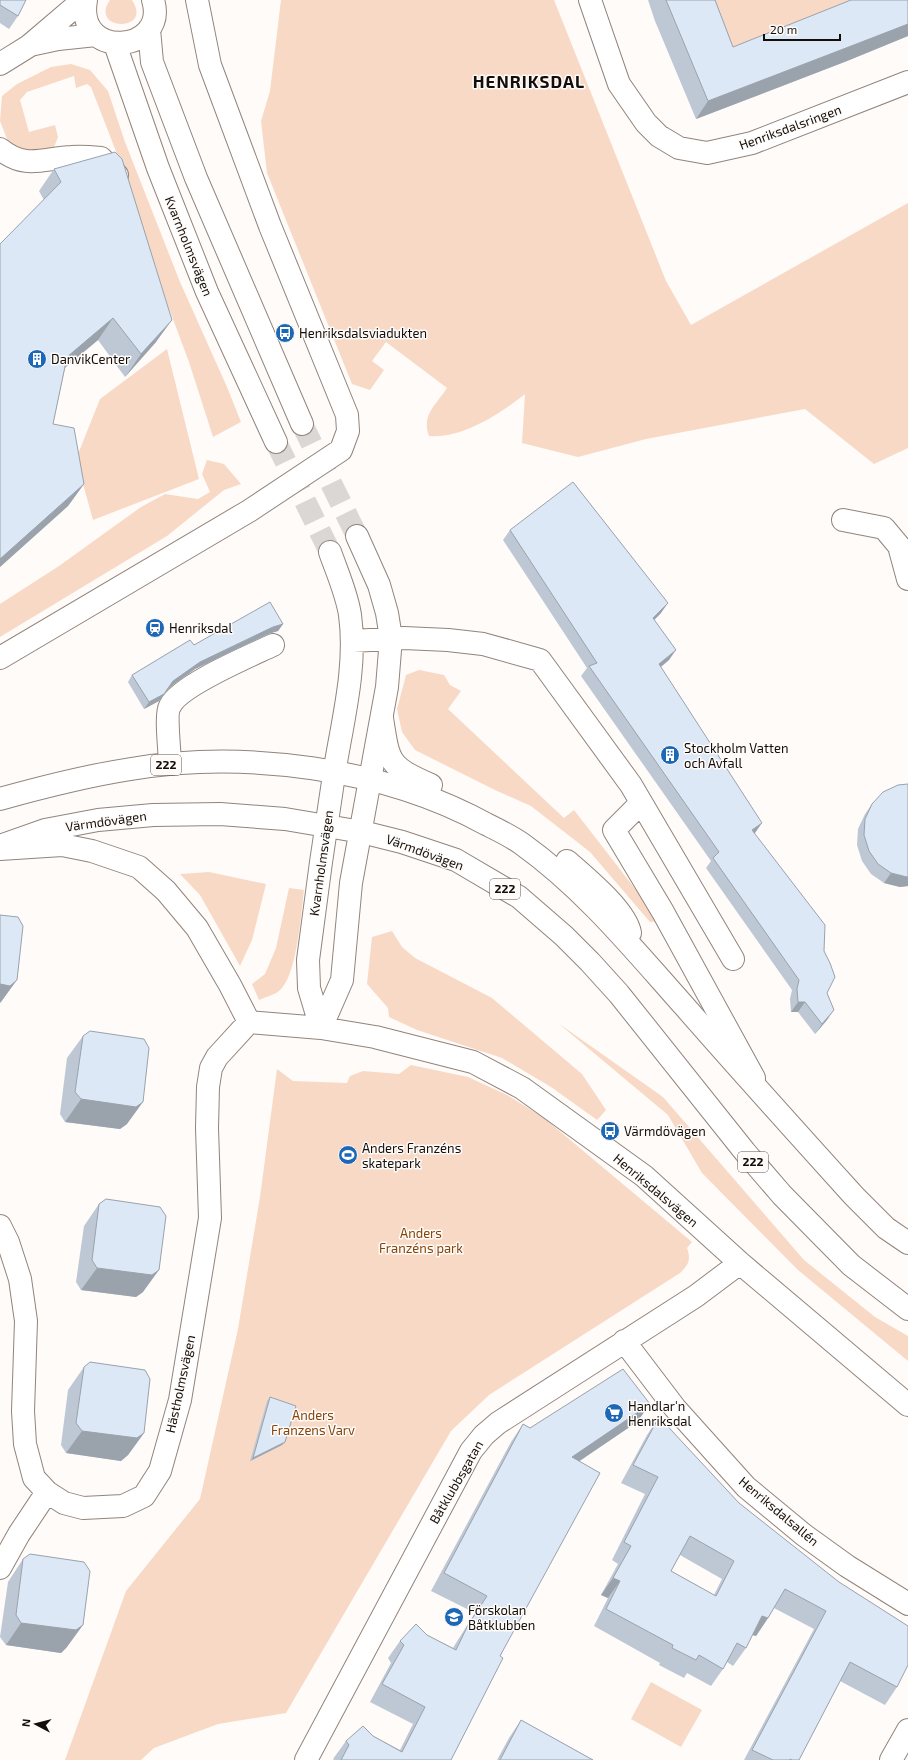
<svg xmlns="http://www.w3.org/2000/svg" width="908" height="1760" viewBox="0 0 908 1760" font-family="'Exo 2',sans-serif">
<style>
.green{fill:#f8d9c5}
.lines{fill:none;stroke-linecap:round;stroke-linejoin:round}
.minor-tunnel{stroke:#dbd7d5;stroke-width:22;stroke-dasharray:22 11;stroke-linecap:butt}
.minor-casing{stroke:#92847b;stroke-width:24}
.major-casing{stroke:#92847b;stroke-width:24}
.minor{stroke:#fff;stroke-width:22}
.major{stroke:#fff;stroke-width:22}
.wall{fill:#bdc8d4;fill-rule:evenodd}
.shaded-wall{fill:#9aa2ac}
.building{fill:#dce8f6;stroke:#9aa2ac;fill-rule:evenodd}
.labels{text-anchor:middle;stroke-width:3;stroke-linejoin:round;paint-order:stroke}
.shield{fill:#fefbf9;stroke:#5a5552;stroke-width:1}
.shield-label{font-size:12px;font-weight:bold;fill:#130e0a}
.street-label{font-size:13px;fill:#130e0a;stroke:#fefbf9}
.poi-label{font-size:13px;fill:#130e0a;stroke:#fefbf9;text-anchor:start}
.park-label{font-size:13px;fill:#85440a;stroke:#fefbf9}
.district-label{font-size:17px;font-weight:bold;letter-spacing:1px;fill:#130e0a;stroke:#fefbf9}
</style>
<rect width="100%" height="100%" fill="#fefbf9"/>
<path class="green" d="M110 0H132C154 33 88 31 110 0Z
M281 0H554L666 281 691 325 908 203V448L874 464 805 409 646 439 578 457 522 443 525 394C500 414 462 439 429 436 421 415 436 405 447 388L386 342 372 361 384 370 370 390 352 384 267 173 261 121 270 91Z
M696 0H884L721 64Z
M71 64 90 70 108 91 125 142 180 282 227 387 241 422 213 437 189 362 167 303 124 172 91 87 87 84 76 88 74 76 27 92 20 100 29 132 55 125 58 137 54 147 31 156 9 144 0 121 2 96 17 84 51 67Z
M167 349 199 479 93 520 76 459 100 399Z
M207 460 224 464 241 484 224 490 167 536 0 637V604L59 566 141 507 165 494 198 499 210 492 202 474Z
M419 670 444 675 450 685 461 691 448 709 564 818 574 810 660 921 650 922 590 852 531 806 495 790 415 750 402 732 397 709 406 675Z
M209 872 266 884 252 940 240 966 200 895 180 874Z
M289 888 304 890C301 913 297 977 279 991 274 995 265 997 259 1000L252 984 265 974 276 948Z
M392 931 402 947 415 958 492 998 582 1074 606 1110 597 1120 551 1087 502 1058 417 1030 389 1017 388 1008 367 984 372 937Z
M558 1023 663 1097 804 1260 875 1317 908 1336V1361L798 1270 702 1173 668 1115Z
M411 1065 468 1077 507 1095 544 1118 692 1242 687 1248C691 1259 689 1265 680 1273L489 1395 451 1431 286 1713 218 1724 154 1748 141 1760H65L126 1591 200 1499 238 1329 260 1197 277 1069 293 1081 347 1083 350 1076 363 1071 399 1074Z
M651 1682 702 1710 681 1747 631 1719Z"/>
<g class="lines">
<path class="minor-tunnel" d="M302 424 357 536
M276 442 330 552"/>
<g class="minor-casing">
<path id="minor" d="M86 0C75 61 169 53 153 0
M590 0 619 84 646 123 659 136 679 148 707 153 752 143 908 82
M149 29 152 62 196 178 302 424
M115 44 158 168 207 292 276 442
M30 45 58 39 96 35
M0 64 29 46 83 0
M0 149C26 170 43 158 72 157 81 156 91 157 101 158L117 175
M843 520 884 528 899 546 908 579
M353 641 404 638 448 640 483 644 540 660 631 785 733 959
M0 658 249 511 341 450 348 431 347 415 270 226 210 65 197 0
M170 764C170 753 165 714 170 706 180 685 250 656 273 645
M641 803 614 830 663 912 754 1078
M0 849 62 845 92 851 139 867 166 891 197 928 230 985 249 1022
M249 1022 321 1028 375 1037 473 1062 522 1088 644 1176 740 1263 908 1405
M321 1028 342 980 351 883 387 687 391 638 387 613 379 585 357 536
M321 1028 309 988 308 960C316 896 325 832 335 768 343 719 357 666 350 615 347 594 337 572 330 552
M0 1226 8 1242 20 1279 26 1321 23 1411 25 1444 34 1478 47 1492 64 1503 83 1508 123 1506 144 1496 160 1471 180 1400 210 1218 207 1128 208 1087 211 1068 217 1057 249 1022
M624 1341 675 1408 746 1487 804 1535 847 1566 908 1604
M0 1568 19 1534 47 1492
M306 1760 471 1451 484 1435 498 1423 696 1296 740 1263
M891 1760 908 1730"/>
</g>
<g class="major-casing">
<path id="major" d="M382 718C389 763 388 766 431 785
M0 799C43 787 86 776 131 769 245 750 384 768 486 824 498 830 511 836 522 844 585 889 635 951 686 1008 741 1071 798 1134 854 1196L886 1228 908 1243
M0 846 45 830 98 820 153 815 220 814 285 819 362 832 402 842 456 860 519 897 564 936 590 962 619 994 745 1152 782 1195 851 1265 908 1309
M567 861C585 877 626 910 630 933"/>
</g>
<use href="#minor" class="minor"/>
<use href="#major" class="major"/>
</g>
<path class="wall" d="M0 0 18 16 9 29 0 23Z
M648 0H715L733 47 908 0V36L847 61 696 119 655 21Z
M54 169 156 342 125 377 98 340 65 368 53 424 84 484 68 506 0 567V244L44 200 39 191Z
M510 530 661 613 654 620 669 660 661 667 754 833 824 951 827 993V1020L815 1034 798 1012H791L790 999 792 990 706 868 711 861 581 676 587 668 503 540Z
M283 624 278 631 268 634 195 669 169 688 159 701 144 709 128 682 132 675Z
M908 784V886L900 887 884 883 871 874 862 861 857 845 858 829 865 814 872 804Z
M83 1036 127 1124 120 1129 65 1122 60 1114 67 1058Z
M99 1204 143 1292 136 1297 81 1290 76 1282 84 1226Z
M84 1367 144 1433 128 1455 121 1461 66 1453 61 1445 68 1390Z
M270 1397 282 1445 250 1461 267 1401Z
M650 1404 637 1422 579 1461 500 1656 451 1760H334L333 1759 346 1741 373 1736 400 1750 413 1724 370 1702 391 1663 388 1658 400 1641 427 1635 453 1648 456 1643 475 1613 431 1591 511 1442 523 1424 530 1428Z
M659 1417 897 1687 885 1705 840 1681 799 1760H744L814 1629 774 1608 768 1618 756 1636 752 1635 746 1648 733 1666 727 1662 723 1669 711 1686 687 1673 684 1678 659 1665 660 1663 594 1626 608 1598 601 1595 618 1564 612 1560 645 1494 621 1483 647 1435ZM680 1555 722 1579 714 1595 671 1571Z
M23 1559 67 1647 61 1653 6 1645 0 1637 8 1582Z
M521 1720 593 1760H497L509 1738Z"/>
<path class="shaded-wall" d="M908 24V36L847 61 696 119 708 101Z
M113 318 98 340 51 379 67 357Z
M172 320 156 342 125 377 141 354Z
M84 484 68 506 0 567V559Z
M668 603 661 613 646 628 653 618Z
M283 624 278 631 268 634 195 669 169 688 159 701 144 709 149 702 173 681 200 662 273 627Z
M676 650 669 660 652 674 659 664Z
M762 823 755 833 745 840 752 830Z
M891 873 908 877V886L900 887 884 883Z
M17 980 1 1002 0 1003V984Z
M798 1002H805L798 1012H791Z
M834 1010 827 1020 815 1034 822 1024Z
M81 1099 143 1102 127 1124 120 1129 65 1122Z
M97 1268 159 1270 143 1292 136 1297 81 1290Z
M650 1404 637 1422 559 1475 572 1457Z
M82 1431 144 1433 128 1455 121 1461 66 1453Z
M285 1442 282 1445 250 1461 253 1458Z
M613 1578 620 1581 608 1598 601 1595Z
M762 1616 768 1618 756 1636 750 1634Z
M21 1623 83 1625 67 1647 61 1653 6 1645Z"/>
<path class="building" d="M0 0H26L18 16 0 5Z
M666 0H715L733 47 851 0H908V24L859 43 708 101Z
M115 152 122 159 172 320 141 354 113 318 67 357 53 424 74 428 84 484 0 559V244L61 182 54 169Z
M573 482 668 603 653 618 676 650 659 664 762 823 752 830 825 925 824 951 830 963 835 977 827 993 834 1010 822 1024 805 1002H798L797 989 799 980 713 858 719 852 589 666 597 663 510 530Z
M270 602 283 624 273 627 200 662 173 681 164 694 149 702 132 675 190 640 194 645Z
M908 784V877H907L891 873 878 864 869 851 864 835 865 819 872 804 883 792 898 785Z
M0 915 18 917 23 926 17 980 10 986 0 984Z
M90 1031 144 1039 149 1048 143 1102 136 1107 81 1099 75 1092 83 1036Z
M106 1199 160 1207 166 1216 159 1270 152 1275 97 1268 92 1260 99 1204Z
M90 1362 145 1370 150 1379 144 1433 137 1438 82 1431 76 1423 84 1367Z
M623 1369 650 1404 572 1457 600 1473 500 1656 503 1658 451 1760H341L349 1745 346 1741 363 1726 373 1736 402 1752 425 1707 382 1684 404 1645 400 1641 416 1624 427 1635 456 1650 468 1625 487 1596 444 1573 523 1424 530 1428Z
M270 1397 296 1406 285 1442 253 1458Z
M659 1417 739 1503 839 1582 908 1626V1665L897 1687 850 1662 799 1760H792L790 1759V1760H773L752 1750 826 1611 785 1589 768 1618 762 1616 746 1648 737 1643 723 1669 699 1655 696 1660 672 1648 673 1645 606 1609 620 1581 613 1578 631 1546 624 1542 658 1477 633 1465ZM690 1536 734 1561 716 1596 671 1571Z
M30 1554 84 1562 90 1571 83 1625 76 1630 21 1623 16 1615 23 1559Z
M521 1720 593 1760H500Z"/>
<defs>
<g id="bus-disc" transform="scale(1)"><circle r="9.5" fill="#1d67b7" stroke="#fefbf9"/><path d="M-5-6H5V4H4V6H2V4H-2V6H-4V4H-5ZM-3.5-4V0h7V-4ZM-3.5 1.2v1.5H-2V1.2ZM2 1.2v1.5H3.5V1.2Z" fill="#fff"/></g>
<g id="building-disc" transform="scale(1)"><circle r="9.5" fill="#1d67b7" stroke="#fefbf9"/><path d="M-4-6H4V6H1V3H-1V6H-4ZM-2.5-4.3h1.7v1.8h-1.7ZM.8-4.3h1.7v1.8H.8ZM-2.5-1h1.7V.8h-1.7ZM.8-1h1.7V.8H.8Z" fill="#fff"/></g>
<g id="station-disc" transform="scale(1)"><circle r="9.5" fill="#1d67b7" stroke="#fefbf9"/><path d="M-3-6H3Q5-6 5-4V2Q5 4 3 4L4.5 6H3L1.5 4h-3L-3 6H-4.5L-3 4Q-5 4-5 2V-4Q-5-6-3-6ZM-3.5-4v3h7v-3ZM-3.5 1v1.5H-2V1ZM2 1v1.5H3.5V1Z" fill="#fff"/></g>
<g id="stadium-disc" transform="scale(1)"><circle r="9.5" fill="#1d67b7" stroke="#fefbf9"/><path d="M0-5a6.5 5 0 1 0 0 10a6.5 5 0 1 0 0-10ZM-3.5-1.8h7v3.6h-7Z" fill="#fff"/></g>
<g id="supermarket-disc" transform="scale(1)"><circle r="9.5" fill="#1d67b7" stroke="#fefbf9"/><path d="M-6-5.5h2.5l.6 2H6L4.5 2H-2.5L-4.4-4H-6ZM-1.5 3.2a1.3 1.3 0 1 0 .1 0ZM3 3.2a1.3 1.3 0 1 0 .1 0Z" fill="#fff"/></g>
<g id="school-disc" transform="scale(1)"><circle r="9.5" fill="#1d67b7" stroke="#fefbf9"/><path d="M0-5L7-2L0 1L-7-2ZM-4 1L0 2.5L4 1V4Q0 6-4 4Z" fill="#fff"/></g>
</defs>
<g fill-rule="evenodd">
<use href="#bus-disc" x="285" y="333"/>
<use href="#building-disc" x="37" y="359"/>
<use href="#station-disc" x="155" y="628"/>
<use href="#building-disc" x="670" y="755"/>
<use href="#bus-disc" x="610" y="1131"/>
<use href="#stadium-disc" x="348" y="1155"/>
<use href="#supermarket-disc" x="614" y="1413"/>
<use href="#school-disc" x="454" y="1617"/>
</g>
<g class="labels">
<g class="shield">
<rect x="151" y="755" width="30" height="20" rx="3"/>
<rect x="490" y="879" width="30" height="20" rx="3"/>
<rect x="738" y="1152" width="30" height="20" rx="3"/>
</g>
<g class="shield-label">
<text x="166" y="769">222</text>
<text x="505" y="893">222</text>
<text x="753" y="1166">222</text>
</g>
<g class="street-label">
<text transform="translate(790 127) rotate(-20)" y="5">Henriksdalsringen</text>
<text transform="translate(189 246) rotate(68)" y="5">Kvarnholmsvägen</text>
<text transform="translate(106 821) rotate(-8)" y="5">Värmdövägen</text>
<text transform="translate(425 852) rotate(20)" y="5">Värmdövägen</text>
<text transform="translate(321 863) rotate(-82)" y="5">Kvarnholmsvägen</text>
<text transform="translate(656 1190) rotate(40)" y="5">Henriksdalsvägen</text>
<text transform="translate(180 1384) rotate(-78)" y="5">Hästholmsvägen</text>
<text transform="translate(456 1482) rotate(-60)" y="5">Båtklubbsgatan</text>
<text transform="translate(779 1511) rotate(40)" y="5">Henriksdalsallén</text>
</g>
<g class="poi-label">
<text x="299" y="338">Henriksdalsviadukten</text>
<text x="51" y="364">DanvikCenter</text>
<text x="169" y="633">Henriksdal</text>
<text x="684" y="753">Stockholm Vatten<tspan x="684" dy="15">och Avfall</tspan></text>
<text x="624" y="1136">Värmdövägen</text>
<text x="362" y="1153">Anders Franzéns<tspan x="362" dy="15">skatepark</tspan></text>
<text x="628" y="1411">Handlar'n<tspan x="628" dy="15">Henriksdal</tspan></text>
<text x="468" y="1615">Förskolan<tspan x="468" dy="15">Båtklubben</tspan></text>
</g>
<g class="park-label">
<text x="421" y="1238">Anders<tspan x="421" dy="15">Franzéns park</tspan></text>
<text x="313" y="1420">Anders<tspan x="313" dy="15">Franzens Varv</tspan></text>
</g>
<g class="district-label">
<text x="529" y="88">HENRIKSDAL</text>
</g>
</g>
<g transform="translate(36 1724) rotate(277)" stroke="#fefbf9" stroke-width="3" paint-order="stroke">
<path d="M0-3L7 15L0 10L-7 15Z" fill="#130e0a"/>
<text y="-6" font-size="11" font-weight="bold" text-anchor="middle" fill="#130e0a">N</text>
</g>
<path d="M764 34v6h76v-6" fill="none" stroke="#130e0a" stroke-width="2"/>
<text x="770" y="34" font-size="12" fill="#130e0a" stroke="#fefbf9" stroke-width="3" paint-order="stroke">20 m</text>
</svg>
